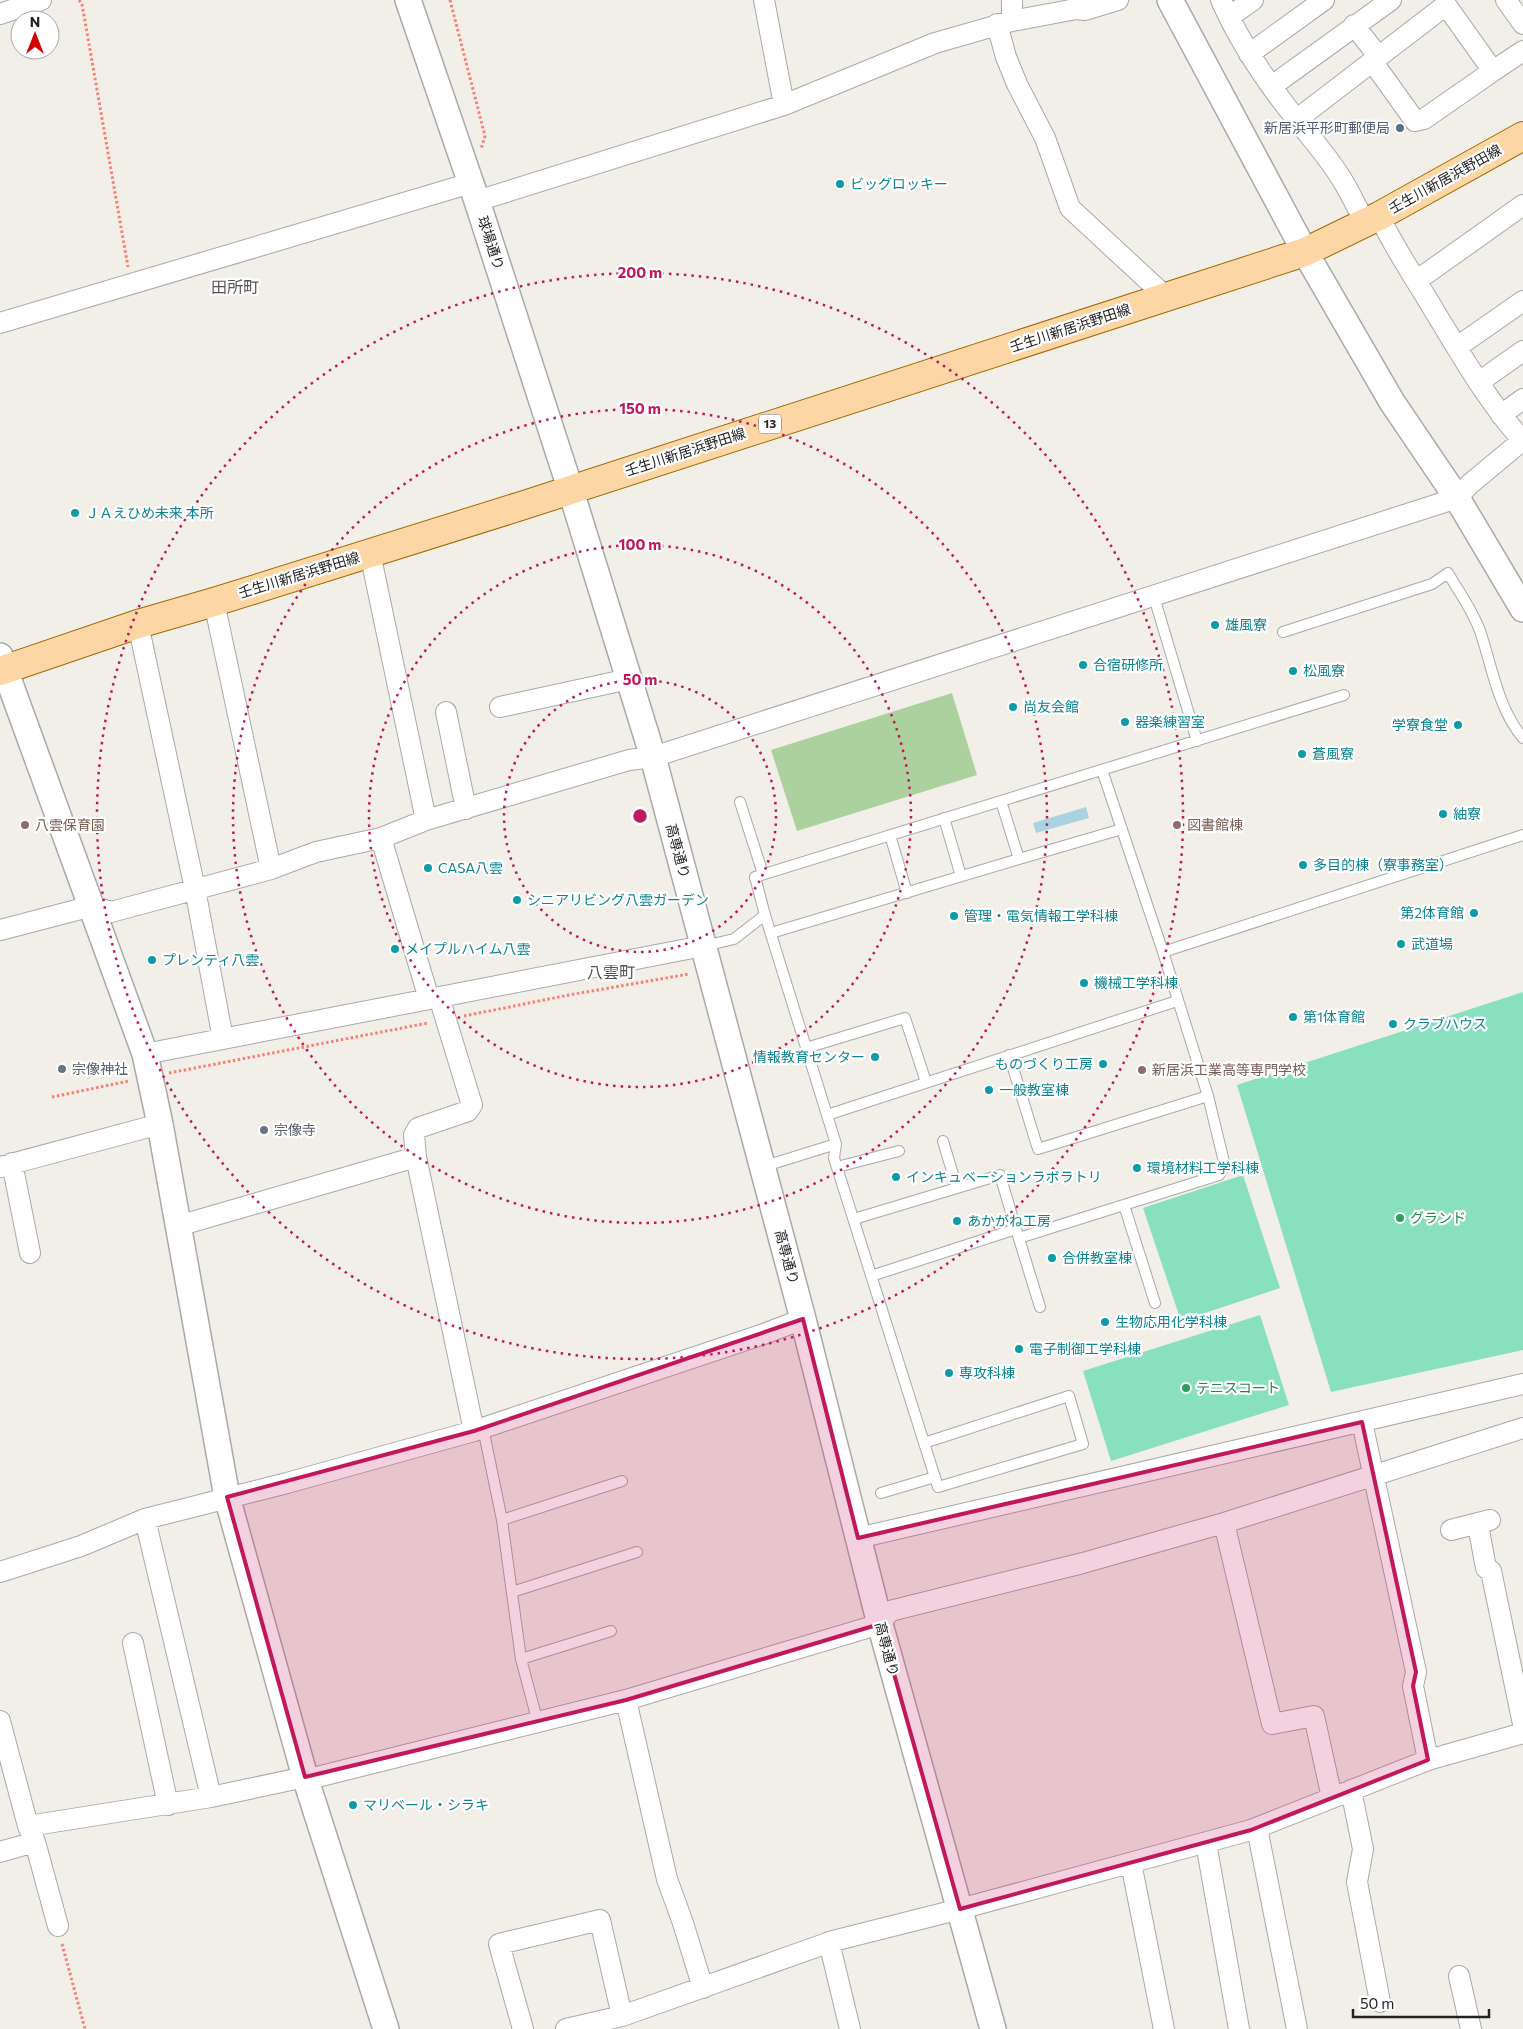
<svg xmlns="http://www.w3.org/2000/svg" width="1523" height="2029" viewBox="0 0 1523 2029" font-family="Commissioner,'Noto Sans JP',sans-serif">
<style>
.forest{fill:#add19e}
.pitch{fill:#88e0be}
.water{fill:#aad3df}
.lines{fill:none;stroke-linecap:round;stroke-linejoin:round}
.service-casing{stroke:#a9a9a9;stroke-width:12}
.minor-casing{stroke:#a9a9a9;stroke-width:22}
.tertiary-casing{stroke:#a9a9a9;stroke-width:28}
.primary-casing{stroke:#a06b00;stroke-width:30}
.path{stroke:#fa8072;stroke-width:3;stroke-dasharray:2.5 2.5;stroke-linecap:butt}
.service{stroke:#fff;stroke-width:10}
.minor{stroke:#fff;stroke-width:20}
.tertiary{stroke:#fff;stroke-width:25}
.primary{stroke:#fcd6a4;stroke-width:28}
.marked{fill:#c2185b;fill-opacity:0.2;stroke:#c2185b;stroke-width:4;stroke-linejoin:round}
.ring{fill:none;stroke:#c2185b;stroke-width:2.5;stroke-dasharray:2.5 5}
.service-dot{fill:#5c6f8a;stroke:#fff;stroke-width:2}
.culture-dot{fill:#0f9aa8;stroke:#fff;stroke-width:2}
.education-dot{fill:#8d6e63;stroke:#fff;stroke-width:2}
.worship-dot{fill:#6b7280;stroke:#fff;stroke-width:2}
.leisure-dot{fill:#2e9e5b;stroke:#fff;stroke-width:2}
.labels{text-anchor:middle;stroke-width:4.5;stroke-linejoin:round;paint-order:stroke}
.shield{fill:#fff;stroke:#646464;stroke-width:1}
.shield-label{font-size:12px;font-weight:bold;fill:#222}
.service-label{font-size:14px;fill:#4e5e75;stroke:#fff;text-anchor:end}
.street-label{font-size:14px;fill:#222;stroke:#fff}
.culture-label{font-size:14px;fill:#0d838f;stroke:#fff;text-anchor:start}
.education-label{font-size:14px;fill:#785e54;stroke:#fff;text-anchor:start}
.worship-label{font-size:14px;fill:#5b616d;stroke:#fff;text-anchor:start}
.leisure-label{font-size:14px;fill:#27864d;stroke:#fff;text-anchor:start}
.quarter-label{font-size:16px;fill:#555;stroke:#fff}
.centre{fill:#c2185b;stroke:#fff;stroke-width:2.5}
.ring-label{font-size:15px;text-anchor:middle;font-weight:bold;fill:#c2185b;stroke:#fff;stroke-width:4.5;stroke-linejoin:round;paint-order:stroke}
</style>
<rect width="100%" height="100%" fill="#f2efe9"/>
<path class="forest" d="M952 693 977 775 797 831 771 750Z"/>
<path class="pitch" d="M1523 992V1350L1331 1392 1237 1085Z
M1243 1175 1280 1288 1181 1321 1143 1208Z
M1260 1315 1289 1405 1111 1461 1083 1371Z"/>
<path class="water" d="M1086 807 1089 818 1036 833 1033 823Z"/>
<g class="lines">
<g class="service-casing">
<path id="service" d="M1154 597 1197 741
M1283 632 1432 584 1448 573C1459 592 1473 611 1480 631 1492 666 1498 709 1523 738
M1102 770 1163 952
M740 802 763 874
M944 818 961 876
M890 835 907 893
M1019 859 1122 829
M765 915 755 877 1344 695
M771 933 1019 859 1001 801
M704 946 734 939 765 915 836 1144 762 1167
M806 1048 905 1018 926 1082
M1009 1055 1038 1149 1208 1096 1225 1166 1219 1175 1019 1238
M1208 1096 1163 952 1523 835
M827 1115 1177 1001
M943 1141 957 1188
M836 1144 834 1158 938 1487 1083 1444 1069 1396 924 1443
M837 1167 899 1151
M1124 1205 1155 1303
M854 1219 1000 1175 1016 1229
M871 1276 1016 1229 1040 1307
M483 1428 502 1520 521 1659 538 1723
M881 1493 935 1477
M502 1520 622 1481
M512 1592 637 1552
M521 1659 611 1631"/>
</g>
<g class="minor-casing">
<path id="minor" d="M764 0 784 105
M1012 0V21L1076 9 1085 10 1118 0
M1221 0C1240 43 1267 83 1297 120 1312 139 1328 157 1341 178 1350 192 1357 208 1365 222
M1506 0 1523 24
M0 14 41 0
M1229 17 1253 0
M997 24 1006 57 1017 84 1045 138 1070 208 1166 297
M1354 25 1378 56
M1249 54 1324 0
M1372 61 1415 121 1424 119 1493 71
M1272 86 1391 0
M1296 120 1446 5 1493 71 1523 51
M477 201 784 105 935 43 1012 21
M1379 216C1395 249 1416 280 1435 312 1462 356 1488 402 1523 441
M1416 281 1523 205
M0 323 471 183
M1457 347 1523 301
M1479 382 1523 351
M1501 415 1523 399
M370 553 426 820
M214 602 271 869
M138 624 195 889 223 1039
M500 707 629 679
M446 712 466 809
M381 838 429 999
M0 930 92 906 111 912 271 869 316 852 381 838 426 820 629 760 653 757 1457 498 1470 484 1523 440
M439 997 472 1105 468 1111 418 1128 414 1135 416 1157 474 1431
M145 1054 703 946
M12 1163 30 1253
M0 1167 160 1124
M178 1226 416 1157
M1362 1422 1416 1672 1413 1686 1428 1760
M145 1519 211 1797
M1224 1523 1272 1724 1314 1716 1332 1798
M1478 1525 1486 1568 1491 1571 1523 1724
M1451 1530 1490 1520
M858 1538 1523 1384
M0 1572 81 1546 145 1519 287 1483 474 1431 761 1335 803 1319
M133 1643 168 1805
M626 1700 667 1879 683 1923 703 1988
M0 1721 28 1826 211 1797 305 1777H317L626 1700 880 1624 890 1611 1083 1563 1224 1523 1523 1428
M1351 1790 1363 1849 1357 1882 1380 2002
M28 1826 35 1842 58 1926
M1257 1828 1297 2029
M1206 1843 1239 2029
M0 1852 35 1842
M1131 1863 1164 2029
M829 1942 850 2029
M1459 1976 1471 2029
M523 2029 499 1944 600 1920 622 2016
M566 2029 622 2016 833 1941 960 1909 1251 1830 1428 1760 1523 1733"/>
</g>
<g class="tertiary-casing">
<path id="tertiary" d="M408 0 477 201 570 488 653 757 803 1319 880 1624 993 2029
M1170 0 1305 252 1392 402 1457 498 1523 609
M0 656 145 1054 160 1124 227 1497 305 1777 386 2029"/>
</g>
<g class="primary-casing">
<path id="primary" d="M0 671 138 624 214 602 521 506 1305 252 1379 216 1523 136"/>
</g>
<path class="path" d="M79 0 82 4 128 267
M450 0 485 136 481 149
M464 1016 569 995 689 974
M169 1073 428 1023
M52 1097 129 1081
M62 1944 85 2029"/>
<use href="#service" class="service"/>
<use href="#minor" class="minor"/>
<use href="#tertiary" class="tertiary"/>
<use href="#primary" class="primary"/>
</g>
<path class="marked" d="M803 1319 858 1538 1362 1422 1416 1672 1413 1686 1428 1760 1251 1830 960 1909 880 1624 626 1700 305 1777 227 1497 474 1431Z"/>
<g class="ring">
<circle cx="640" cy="816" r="136"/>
<circle cx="640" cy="816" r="271"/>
<circle cx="640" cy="816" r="407"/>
<circle cx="640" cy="816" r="543"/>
</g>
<circle class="service-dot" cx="1400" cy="128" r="5"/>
<g class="culture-dot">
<circle cx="840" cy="184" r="5"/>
<circle cx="75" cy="513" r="5"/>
<circle cx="1215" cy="625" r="5"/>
<circle cx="1083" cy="665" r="5"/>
<circle cx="1293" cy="671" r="5"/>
<circle cx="1013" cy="707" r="5"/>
<circle cx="1125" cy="722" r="5"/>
<circle cx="1458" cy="725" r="5"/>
<circle cx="1302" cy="754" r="5"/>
<circle cx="1443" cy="814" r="5"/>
<circle cx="1303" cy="865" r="5"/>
<circle cx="428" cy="868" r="5"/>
<circle cx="517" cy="900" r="5"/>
<circle cx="1474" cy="913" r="5"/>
<circle cx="954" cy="916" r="5"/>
<circle cx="1401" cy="944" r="5"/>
<circle cx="395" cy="949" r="5"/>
<circle cx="152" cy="960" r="5"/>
<circle cx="1084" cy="983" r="5"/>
<circle cx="1293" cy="1017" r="5"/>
<circle cx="1393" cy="1024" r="5"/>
<circle cx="875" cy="1057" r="5"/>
<circle cx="1103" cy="1064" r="5"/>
<circle cx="989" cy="1090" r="5"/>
<circle cx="1137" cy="1168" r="5"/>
<circle cx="896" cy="1177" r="5"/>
<circle cx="957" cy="1221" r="5"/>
<circle cx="1052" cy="1258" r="5"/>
<circle cx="1105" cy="1322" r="5"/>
<circle cx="1019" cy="1349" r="5"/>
<circle cx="949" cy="1373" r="5"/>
<circle cx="353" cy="1805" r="5"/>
</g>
<g class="education-dot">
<circle cx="25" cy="825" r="5"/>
<circle cx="1177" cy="825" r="5"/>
<circle cx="1142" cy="1070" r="5"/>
</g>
<g class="worship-dot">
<circle cx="62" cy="1069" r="5"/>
<circle cx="264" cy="1130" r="5"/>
</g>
<g class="leisure-dot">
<circle cx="1400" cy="1218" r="5"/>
<circle cx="1186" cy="1388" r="5"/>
</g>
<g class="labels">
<rect class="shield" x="759" y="414.5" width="22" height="19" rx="4"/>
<g class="shield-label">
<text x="770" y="428">13</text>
</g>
<g class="service-label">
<text x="1390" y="133">新居浜平形町郵便局</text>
</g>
<g class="street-label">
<text transform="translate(1445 179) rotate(-29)" y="5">壬生川新居浜野田線</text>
<text transform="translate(491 243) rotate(72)" y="5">球場通り</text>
<text transform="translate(1070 328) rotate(-18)" y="5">壬生川新居浜野田線</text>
<text transform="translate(685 452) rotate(-18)" y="5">壬生川新居浜野田線</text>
<text transform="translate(299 575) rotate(-17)" y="5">壬生川新居浜野田線</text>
<text transform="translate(678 851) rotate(75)" y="5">高専通り</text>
<text transform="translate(787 1257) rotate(75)" y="5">高専通り</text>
<text transform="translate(887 1649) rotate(75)" y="5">高専通り</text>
</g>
<g class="culture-label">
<text x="850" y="189">ビッグロッキー</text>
<text x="85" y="518">ＪＡえひめ未来 本所</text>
<text x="1225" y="630">雄風寮</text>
<text x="1093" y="670">合宿研修所</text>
<text x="1303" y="676">松風寮</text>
<text x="1023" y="712">尚友会館</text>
<text x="1135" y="727">器楽練習室</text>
<text x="1448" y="730" text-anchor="end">学寮食堂</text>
<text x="1312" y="759">蒼風寮</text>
<text x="1453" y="819">紬寮</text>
<text x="1313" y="870">多目的棟（寮事務室）</text>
<text x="438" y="873">CASA八雲</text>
<text x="527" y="905">シニアリビング八雲ガーデン</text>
<text x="1464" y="918" text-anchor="end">第2体育館</text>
<text x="964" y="921">管理・電気情報工学科棟</text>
<text x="1411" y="949">武道場</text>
<text x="405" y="954">メイプルハイム八雲</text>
<text x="162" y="965">プレンティ八雲</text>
<text x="1094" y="988">機械工学科棟</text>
<text x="1303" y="1022">第1体育館</text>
<text x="1403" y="1029">クラブハウス</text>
<text x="865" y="1062" text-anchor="end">情報教育センター</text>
<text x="1093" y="1069" text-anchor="end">ものづくり工房</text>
<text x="999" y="1095">一般教室棟</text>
<text x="1147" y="1173">環境材料工学科棟</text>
<text x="906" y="1182">インキュベーションラボラトリ</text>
<text x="967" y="1226">あかがね工房</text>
<text x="1062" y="1263">合併教室棟</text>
<text x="1115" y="1327">生物応用化学科棟</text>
<text x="1029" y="1354">電子制御工学科棟</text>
<text x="959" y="1378">専攻科棟</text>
<text x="363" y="1810">マリベール・シラキ</text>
</g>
<g class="education-label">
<text x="35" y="830">八雲保育園</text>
<text x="1187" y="830">図書館棟</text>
<text x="1152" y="1075">新居浜工業高等専門学校</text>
</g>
<g class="worship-label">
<text x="72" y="1074">宗像神社</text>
<text x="274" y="1135">宗像寺</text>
</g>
<g class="leisure-label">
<text x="1410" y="1223">グランド</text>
<text x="1196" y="1393">テニスコート</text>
</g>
<g class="quarter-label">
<text x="235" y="293">田所町</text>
<text x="611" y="978">八雲町</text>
</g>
</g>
<circle cx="640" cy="816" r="8" class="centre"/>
<g class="ring-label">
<text x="640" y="278">200 m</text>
<text x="640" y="414">150 m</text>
<text x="640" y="550">100 m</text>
<text x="640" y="685">50 m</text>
</g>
<g transform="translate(35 35)"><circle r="24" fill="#ffffff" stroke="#a7a7a7"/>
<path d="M0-4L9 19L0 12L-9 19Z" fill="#d40000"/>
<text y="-8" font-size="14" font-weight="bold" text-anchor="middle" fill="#222222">N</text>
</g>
<path d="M1353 2009v8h136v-8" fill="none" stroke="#222222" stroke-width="2.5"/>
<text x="1360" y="2009" font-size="15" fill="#222222" stroke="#ffffff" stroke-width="4" paint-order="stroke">50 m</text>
</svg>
